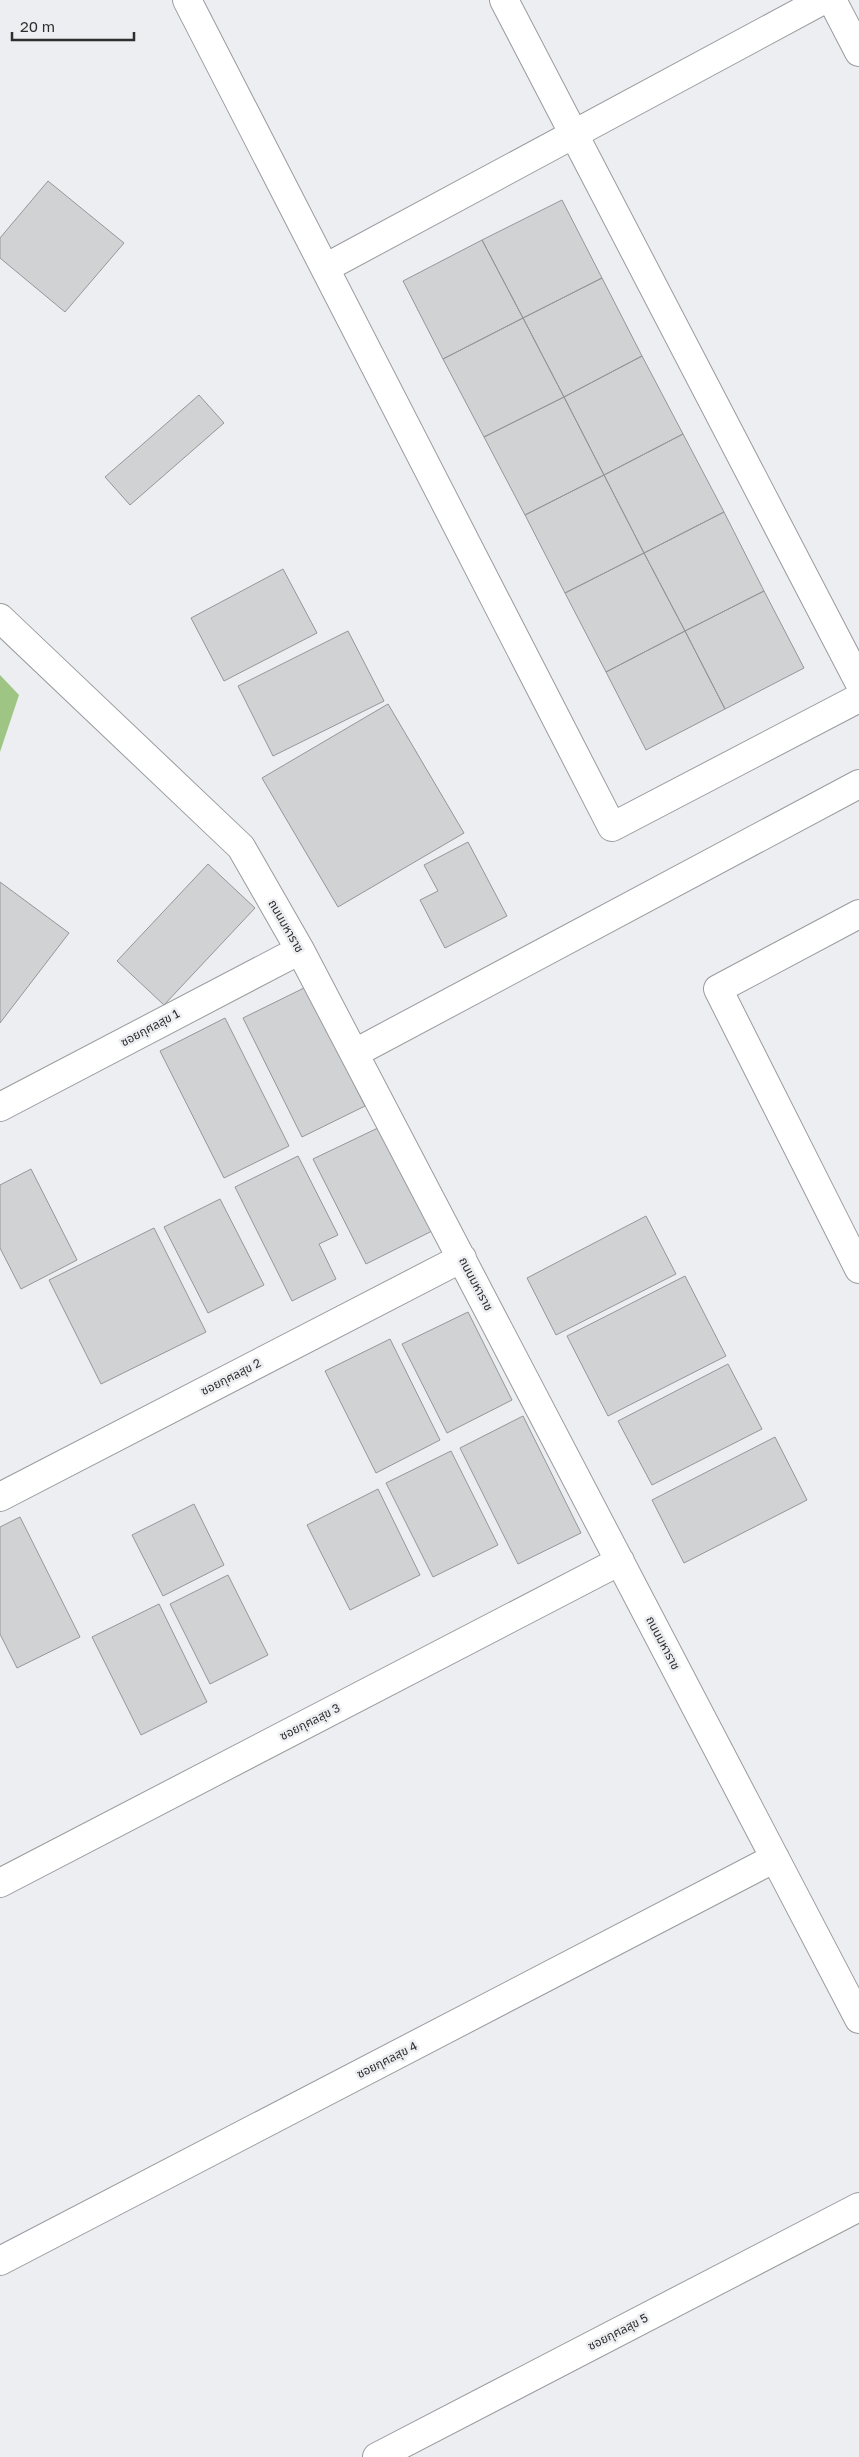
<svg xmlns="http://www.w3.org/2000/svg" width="859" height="2457" viewBox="0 0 859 2457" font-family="'Golos Text','Noto Sans Thai',sans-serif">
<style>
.forest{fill:#9fc585}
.building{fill:#d0d2d4;stroke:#959699}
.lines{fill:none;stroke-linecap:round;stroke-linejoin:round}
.street-casing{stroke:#9a9b9e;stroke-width:30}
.street{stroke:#fff;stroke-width:28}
.labels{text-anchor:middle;stroke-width:5;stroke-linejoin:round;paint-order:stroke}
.street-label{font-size:12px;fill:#2e2e2f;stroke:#edeef1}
</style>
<rect width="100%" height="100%" fill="#edeef1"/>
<path class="forest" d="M0 675 19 695 0 752Z"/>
<path class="building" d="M48 181 124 243 65 312 0 258V238Z
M562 200 602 278 523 318 482 240Z
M482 240 523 318 443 359 403 281Z
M602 278 642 356 564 397 523 318Z
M523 318 564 397 484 437 443 359Z
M642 356 683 434 604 475 564 397Z
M199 395 224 423 130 505 105 477Z
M564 397 604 475 525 515 484 437Z
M683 434 724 512 644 553 604 475Z
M604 475 644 553 565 593 525 515Z
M724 512 764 591 685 631 644 553Z
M644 553 685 631 606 672 565 593Z
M283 569 317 633 224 681 191 618Z
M764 591 804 668 725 709 685 631Z
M348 631 384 701 273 756 238 686Z
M685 631 725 709 646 750 606 672Z
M388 704 464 833 338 907 262 778Z
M468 842 507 916 445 948 420 900 438 891 424 865Z
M208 864 255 908 164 1005 117 961Z
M0 882 69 933 0 1023Z
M306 987 365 1106 302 1137 243 1018Z
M225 1018 289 1146 224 1178 160 1051Z
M380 1127 432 1231 366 1264 313 1159Z
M298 1156 338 1235 319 1244 336 1279 292 1301 235 1187Z
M31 1169 77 1260 21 1289 0 1248V1185Z
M220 1199 264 1285 208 1313 164 1227Z
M646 1216 676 1274 556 1335 527 1278Z
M154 1228 206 1332 101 1384 49 1280Z
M685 1276 726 1356 608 1416 567 1336Z
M468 1312 512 1400 447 1433 402 1344Z
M390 1339 440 1440 376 1473 325 1371Z
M728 1364 762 1429 652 1485 618 1421Z
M523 1416 581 1533 518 1564 460 1448Z
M775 1437 807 1500 684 1563 652 1500Z
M451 1451 498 1545 433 1577 386 1483Z
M378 1489 420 1575 350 1610 307 1525Z
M194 1504 224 1565 163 1596 132 1535Z
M20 1517 80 1637 17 1668 0 1634V1527Z
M228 1575 268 1655 210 1684 170 1604Z
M159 1604 207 1702 141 1735 92 1637Z"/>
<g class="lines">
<g class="street-casing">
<path id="street" d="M187 0 612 827 859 698
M504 0 859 682
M832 0 859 52
M327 267 823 0
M0 618 241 847 300 950 859 2019
M859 914 718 989 859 1269
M355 1053 859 784
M0 1107 300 950
M0 1497 462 1258
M0 1883 620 1561
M0 2261 775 1858
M377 2457 859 2207"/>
</g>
<use href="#street" class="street"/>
</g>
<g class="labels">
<g class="street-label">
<text transform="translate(286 926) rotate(60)" y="4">ถนนมหาราช</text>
<text transform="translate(150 1028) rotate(-28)" y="4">ซอยกุศลสุข 1</text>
<text transform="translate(476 1284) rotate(62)" y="4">ถนนมหาราช</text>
<text transform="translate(231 1377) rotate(-27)" y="4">ซอยกุศลสุข 2</text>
<text transform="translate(663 1643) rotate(62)" y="4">ถนนมหาราช</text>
<text transform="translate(310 1722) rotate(-27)" y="4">ซอยกุศลสุข 3</text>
<text transform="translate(387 2060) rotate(-27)" y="4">ซอยกุศลสุข 4</text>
<text transform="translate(618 2332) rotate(-27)" y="4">ซอยกุศลสุข 5</text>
</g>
</g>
<path d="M12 32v8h122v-8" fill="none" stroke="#2e2e2f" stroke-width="2.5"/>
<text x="20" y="32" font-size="15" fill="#2e2e2f" stroke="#edeef1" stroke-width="4" paint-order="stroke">20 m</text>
</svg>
